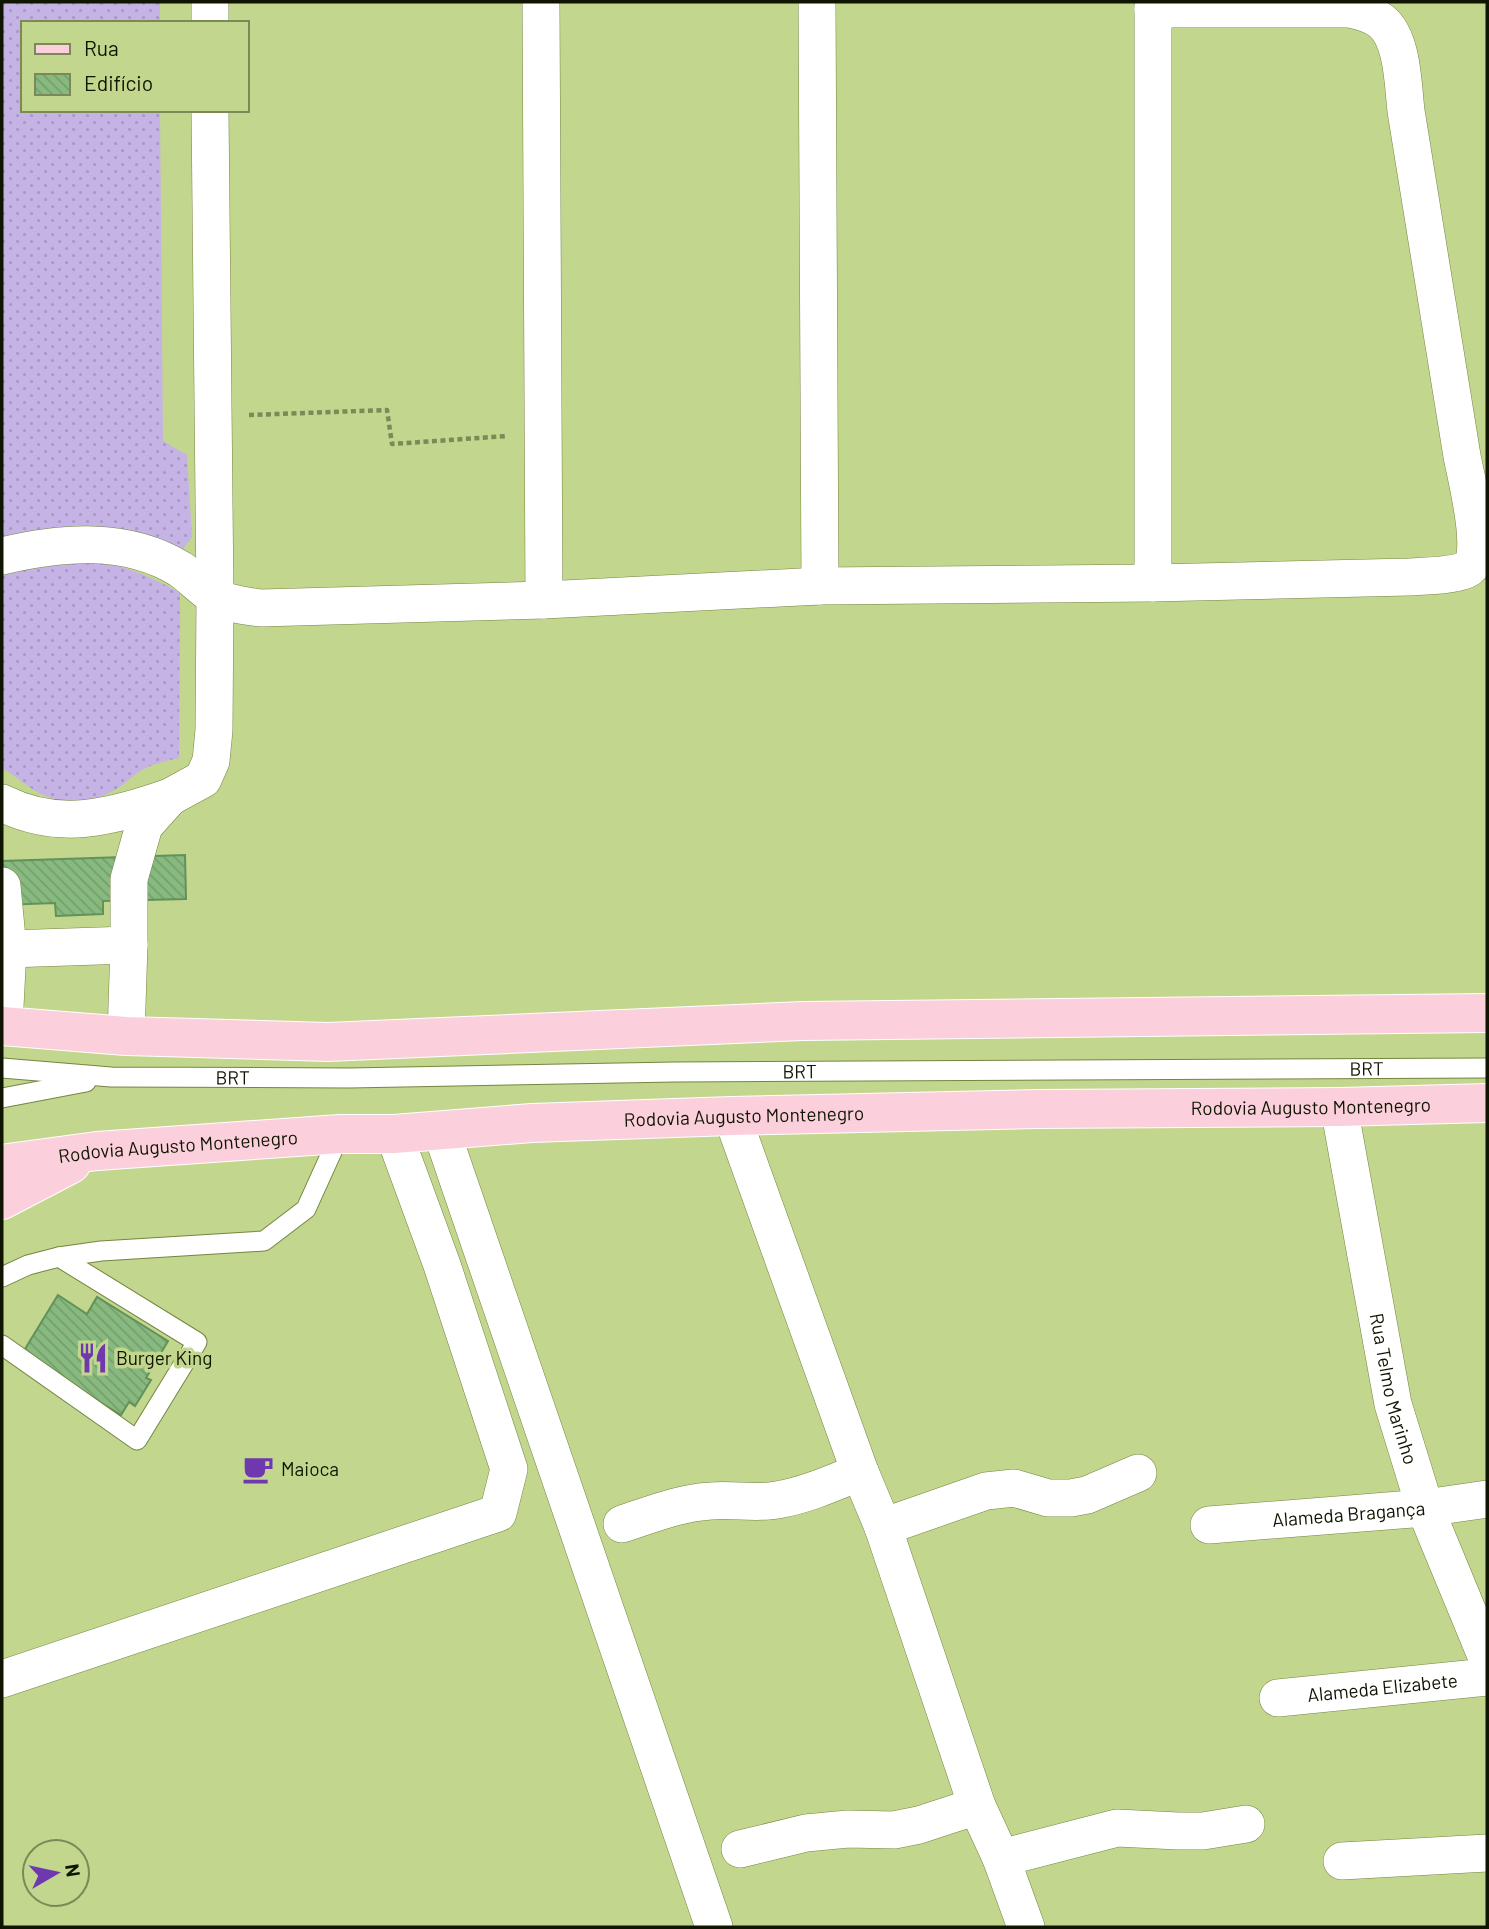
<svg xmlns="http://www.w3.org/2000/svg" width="1489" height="1929" viewBox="0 0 1489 1929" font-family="Barlow,sans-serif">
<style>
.grass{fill:url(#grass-dots)}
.building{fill:url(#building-back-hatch);stroke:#61925a;stroke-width:2}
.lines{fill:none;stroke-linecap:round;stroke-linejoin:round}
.lane-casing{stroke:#748640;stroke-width:21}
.street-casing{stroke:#748640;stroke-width:38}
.primary-casing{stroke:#fff;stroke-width:40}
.path{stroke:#7b8a56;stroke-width:4.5;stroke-dasharray:5 3.5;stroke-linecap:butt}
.lane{stroke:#fff;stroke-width:19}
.street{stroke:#fff;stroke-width:37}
.primary{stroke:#fbd0dc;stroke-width:38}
.labels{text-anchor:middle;stroke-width:7;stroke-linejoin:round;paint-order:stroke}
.street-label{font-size:19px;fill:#0f1500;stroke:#c2d68e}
.poi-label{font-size:19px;fill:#0f1500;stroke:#c2d68e;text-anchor:start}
</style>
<defs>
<pattern id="grass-dots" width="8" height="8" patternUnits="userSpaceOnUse" patternTransform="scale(1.75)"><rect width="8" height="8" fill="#c5b3e5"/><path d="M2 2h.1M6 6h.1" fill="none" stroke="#a899c3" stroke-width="1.8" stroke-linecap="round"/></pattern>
<pattern id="building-back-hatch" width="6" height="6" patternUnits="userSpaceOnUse" patternTransform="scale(1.75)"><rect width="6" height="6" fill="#88ba80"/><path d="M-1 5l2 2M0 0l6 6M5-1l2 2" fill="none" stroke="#749f6d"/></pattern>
</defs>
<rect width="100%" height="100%" fill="#c2d68e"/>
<path class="grass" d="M2 2H160V23H23V110H160L163 441 187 455 192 537 183 549 146 537 2 539Z
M94 560C127 567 151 576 180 593L179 758C169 760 158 763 148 767 137 772 130 779 121 786 98 802 69 806 43 795 28 788 16 776 2 768V572L10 569Z"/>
<path class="building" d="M185 855 186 899 103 901V914L56 916 55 903 2 905V861Z
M58 1295 87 1314 97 1297 168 1341 146 1378 151 1380 135 1406 129 1402 121 1415 22 1354Z"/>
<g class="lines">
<g class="lane-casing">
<g id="lane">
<path id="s1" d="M2 1068 111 1077 349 1078 675 1072 1487 1068"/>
<path d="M2 1098 86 1082"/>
<path d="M2 1277 28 1265 59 1257 101 1251 264 1241 306 1209 340 1134"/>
<path d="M2 1345 137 1440 197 1342 59 1257"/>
</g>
</g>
<g class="street-casing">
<g id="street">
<path d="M210 2V23"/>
<path d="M541 2 544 600"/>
<path d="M817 2 820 586"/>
<path d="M1153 2V583"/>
<path d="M2 556C61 542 126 536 180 569 192 577 202 589 214 596 227 604 246 606 261 608L544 600 820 586 1153 583 1409 577C1424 576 1457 576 1469 568 1486 555 1466 477 1462 456L1406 111C1403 85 1403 38 1381 21 1372 14 1360 11 1350 9H1153"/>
<path d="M2 803C60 832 111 817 170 797"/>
<path d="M2 886 8 949 4 1026"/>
<path d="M8 949 129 945"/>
<path d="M126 1036 129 945V879L144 826 170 797 203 779 211 761 214 730 215 598 210 110"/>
<path id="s2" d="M1339 1107 1393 1404 1425 1508 1487 1658"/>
<path d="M732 1116 860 1472 883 1527 977 1806 1001 1858 1026 1927"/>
<path d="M441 1130 714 1927"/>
<path d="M622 1524C653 1514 679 1503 711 1501 733 1499 755 1504 777 1500 806 1495 833 1483 860 1472"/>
<path id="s3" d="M1209 1525 1425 1508 1487 1499"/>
<path d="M883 1527 986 1491 1014 1488 1048 1498H1071L1087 1495 1138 1473"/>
<path d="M2 1679 498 1513 509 1469 442 1265 394 1134"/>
<path id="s4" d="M1278 1698 1487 1677"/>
<path d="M740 1849 806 1833 848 1829 894 1830 919 1825 977 1806"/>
<path d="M1001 1858 1117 1828 1178 1831H1203L1246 1824"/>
<path d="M1342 1861 1487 1853"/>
</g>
</g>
<g class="primary-casing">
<g id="primary">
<path d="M2 1026 126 1036 328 1042 803 1021 1487 1013"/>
<path id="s5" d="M2 1164 97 1151 340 1134H394L532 1123 732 1116 1037 1109 1339 1107 1487 1103"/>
<path d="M2 1200 71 1164"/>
</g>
</g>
<path class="path" d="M249 415 387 410 392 444 507 436"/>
<use href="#lane" class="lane"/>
<use href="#street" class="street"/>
<use href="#primary" class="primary"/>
</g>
<defs>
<g id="restaurant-bare" transform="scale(2.415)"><path d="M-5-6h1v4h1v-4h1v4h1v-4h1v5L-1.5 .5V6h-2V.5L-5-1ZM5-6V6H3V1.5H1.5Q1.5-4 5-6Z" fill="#7038af" stroke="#c2d68e" stroke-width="2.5" paint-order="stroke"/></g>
<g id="cafe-bare" transform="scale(2.415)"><path d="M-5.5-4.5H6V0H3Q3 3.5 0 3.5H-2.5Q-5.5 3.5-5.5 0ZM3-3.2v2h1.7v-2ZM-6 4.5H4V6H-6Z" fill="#7038af" stroke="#c2d68e" stroke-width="2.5" paint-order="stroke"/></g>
</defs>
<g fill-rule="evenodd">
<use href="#restaurant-bare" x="93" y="1358"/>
<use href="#cafe-bare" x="258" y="1469"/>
</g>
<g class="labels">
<g class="street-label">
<text dy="7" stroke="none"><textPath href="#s1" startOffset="1365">BRT</textPath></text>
<text dy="7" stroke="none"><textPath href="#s1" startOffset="798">BRT</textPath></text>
<text dy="7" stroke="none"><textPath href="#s1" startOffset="231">BRT</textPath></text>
<text dy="7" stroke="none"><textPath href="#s5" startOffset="1311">Rodovia Augusto Montenegro</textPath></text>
<text dy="7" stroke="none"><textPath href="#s5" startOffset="744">Rodovia Augusto Montenegro</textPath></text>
<text dy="7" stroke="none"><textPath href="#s5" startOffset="177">Rodovia Augusto Montenegro</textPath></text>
<text dy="7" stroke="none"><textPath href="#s2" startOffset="287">Rua Telmo Marinho</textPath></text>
<text dy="7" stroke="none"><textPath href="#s3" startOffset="140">Alameda Bragança</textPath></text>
<text dy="7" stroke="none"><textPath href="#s4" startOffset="105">Alameda Elizabete</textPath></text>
</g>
<g class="poi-label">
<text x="116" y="1365">Burger King</text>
<text x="281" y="1476">Maioca</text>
</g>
</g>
<rect width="1489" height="1929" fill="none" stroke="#0f1500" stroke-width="7"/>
<rect x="21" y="21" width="228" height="91" fill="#c2d68e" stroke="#7a8955" stroke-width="2"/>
<rect x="35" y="44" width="35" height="10" fill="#fbd0dc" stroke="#7a8955" stroke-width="2"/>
<text x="84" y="56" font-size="21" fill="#0f1500">Rua</text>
<rect x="35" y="74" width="35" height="21" fill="url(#building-back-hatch)" stroke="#7a8955" stroke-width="2"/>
<text x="84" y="91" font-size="21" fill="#0f1500">Edifício</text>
<g transform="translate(56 1873) rotate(81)"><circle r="33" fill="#c2d68e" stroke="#7a8955" stroke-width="2"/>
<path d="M0-5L12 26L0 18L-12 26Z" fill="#7038af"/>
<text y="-10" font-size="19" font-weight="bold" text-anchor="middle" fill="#0f1500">N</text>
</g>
</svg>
